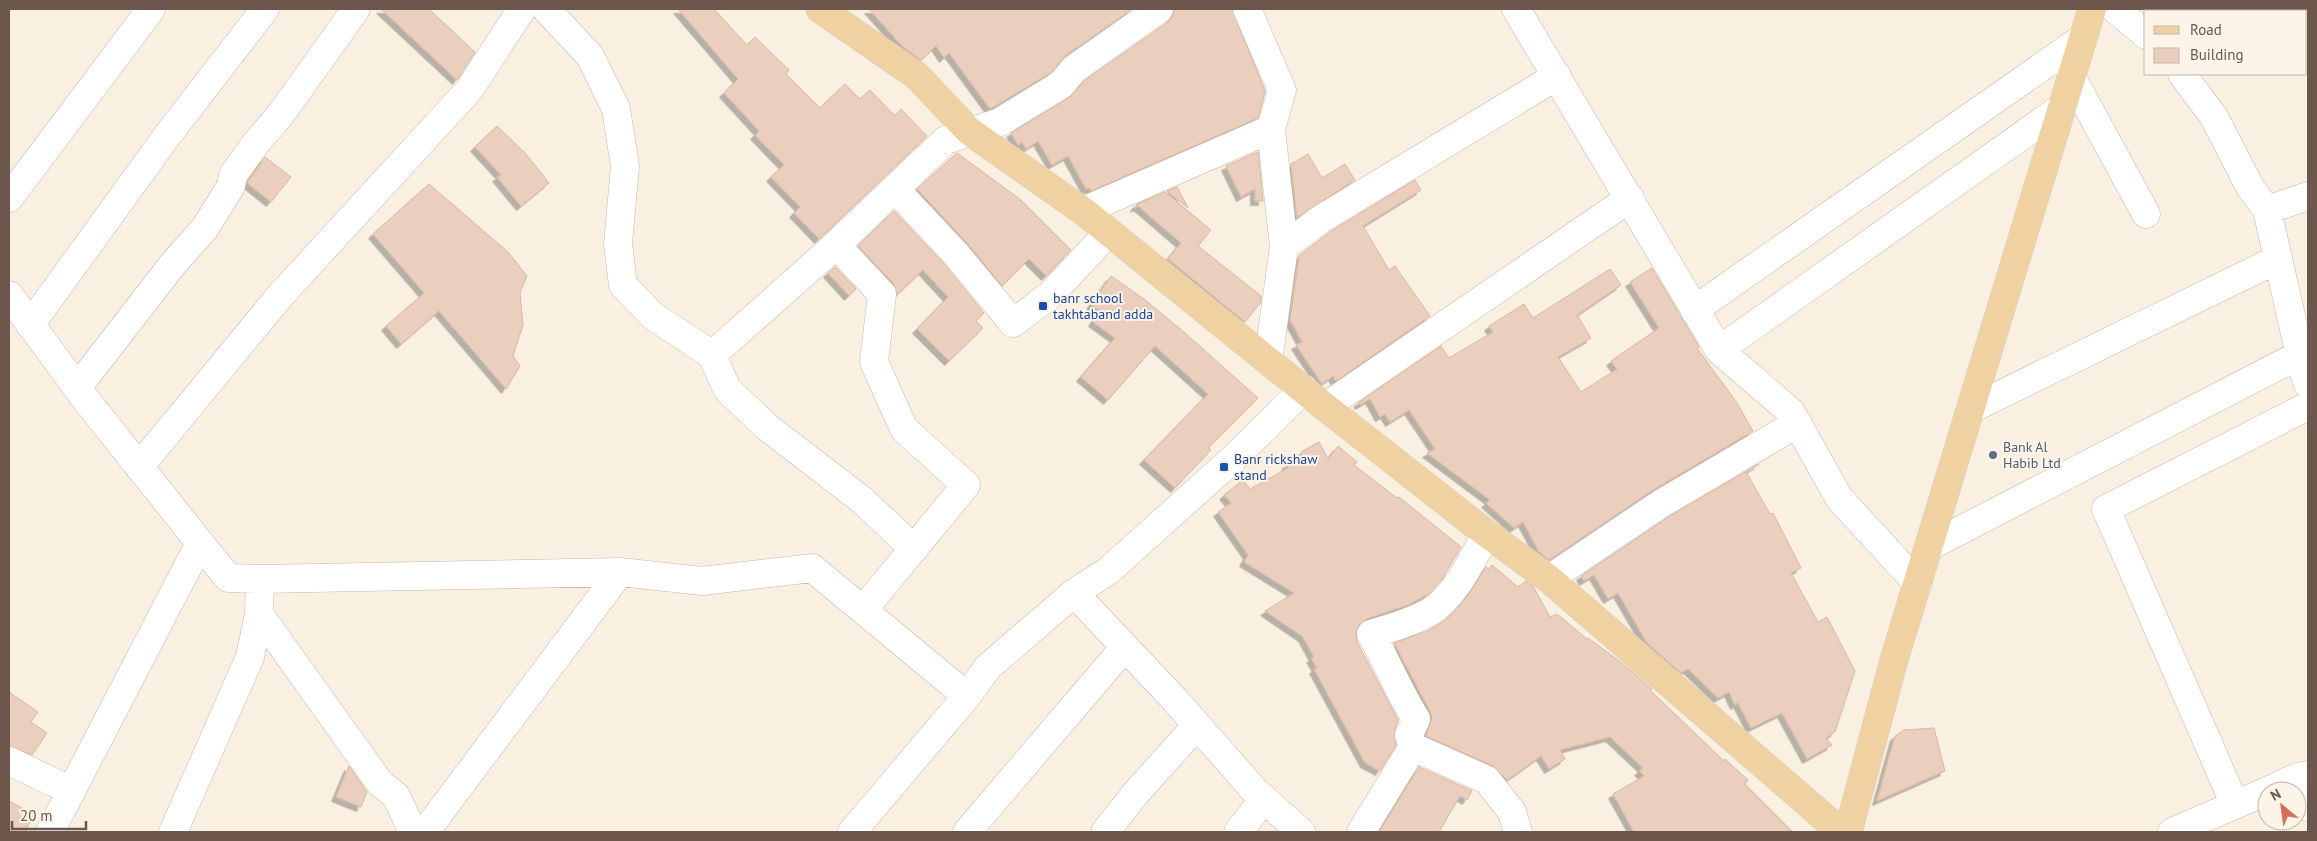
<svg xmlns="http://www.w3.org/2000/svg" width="2317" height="841" viewBox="0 0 2317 841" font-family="'PT Sans',sans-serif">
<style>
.building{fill:#eacfbe;stroke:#dbb6a0;filter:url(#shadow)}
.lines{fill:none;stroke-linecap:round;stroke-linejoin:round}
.street-casing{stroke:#c8b7ab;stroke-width:29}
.secondary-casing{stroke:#cbb8a9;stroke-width:29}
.primary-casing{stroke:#d6d0cd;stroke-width:29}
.street{stroke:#fff;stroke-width:28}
.secondary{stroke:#fff;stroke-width:28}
.primary{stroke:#f0d2a2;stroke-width:28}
.transit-dot{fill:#1a4fb4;stroke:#fcf4e8;stroke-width:2}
.service-dot{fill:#5c6f8a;stroke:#fcf4e8;stroke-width:2}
.labels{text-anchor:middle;stroke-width:4;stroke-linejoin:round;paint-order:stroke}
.transit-label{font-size:14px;fill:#164399;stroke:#fcf4e8;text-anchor:start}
.service-label{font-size:14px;fill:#4e5e75;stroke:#fcf4e8;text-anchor:start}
</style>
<defs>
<filter id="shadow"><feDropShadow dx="-4.5" dy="4.5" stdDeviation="0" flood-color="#0004"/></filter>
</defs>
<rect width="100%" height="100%" fill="#f9f0e2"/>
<path class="building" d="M381 9H429L475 52 457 80Z
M678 9H714L747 45 755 37 789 70 786 74 820 108 845 84 860 99 870 90 895 116 901 109 927 136 819 239 794 213 800 207 771 177 784 165 755 135 759 131 724 93 738 79Z
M869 9H1132L1065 56 1052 72 990 109 949 53 944 58 936 46 921 60 902 46Z
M1174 9H1232L1265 91 1258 118 1091 191 1089 188 1086 189 1068 156 1052 165 1038 141 1026 149 1022 142 1018 145 1011 133 1070 97 1085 80 1168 22 1173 16Z
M497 126 526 154 549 183 521 206 497 177 501 175 475 147Z
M1258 152 1263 201H1255V189L1241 197 1226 166Z
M957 153 1021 200 1071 250 1046 276 1029 259 1002 286 968 244 917 189Z
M1308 154 1322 178 1345 164 1355 180 1297 218 1291 164Z
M265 157 291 177 271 202 247 183Z
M1415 180 1421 190 1363 226 1389 270 1395 266 1430 316 1336 381 1333 376 1322 384 1296 345 1302 342 1290 320 1299 256 1330 232Z
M429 184 508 252 527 276 520 293 523 325 513 356 520 366 506 389 439 311 401 344 386 326 424 293 373 234Z
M1177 187 1188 208 1167 191Z
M1165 192 1211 230 1198 246 1261 296V302L1245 322 1168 259 1181 243 1138 206 1135 208 1137 204Z
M894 211 944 264 984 313 976 321 983 328 949 361 917 329 948 297 923 270 897 295 893 283 858 246Z
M835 267 856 289 849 296 828 273Z
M1652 268 1699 347 1697 348 1737 403 1753 431 1653 490 1549 560 1539 552 1523 522 1514 528 1486 503 1490 500 1427 453 1435 449 1409 410 1390 422 1385 414 1380 417 1370 399 1360 405 1358 403 1441 346 1449 358 1493 332 1489 326 1524 304 1533 318 1610 269 1621 285 1577 315 1591 338 1558 357 1581 392 1617 369 1611 361 1659 328 1630 282Z
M1111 276 1144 299 1185 333 1258 398 1208 448 1211 450 1175 488 1144 460 1208 394 1155 346 1108 400 1081 377 1115 338 1093 322 1100 311 1091 305Z
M1319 442 1328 459 1338 446 1357 462 1354 465 1397 498 1399 497 1461 547 1442 579 1428 594 1408 605 1366 619 1359 625 1356 632 1357 642 1398 720 1395 729 1396 745 1380 771 1365 763 1314 669 1317 668 1311 658 1314 657 1303 637 1265 611 1294 593 1244 562 1248 555 1218 512 1231 503 1224 495 1243 480 1250 489 1288 468 1286 465 1302 455 1301 452Z
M1759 464 1746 472 1770 514 1773 513 1801 568 1791 573 1818 622 1827 617 1855 671 1835 732 1826 738 1832 745 1807 759 1782 713 1751 728 1738 703 1735 705 1729 692 1718 698 1688 669 1681 673 1647 643 1618 593 1608 599 1594 575 1584 581 1581 576 1670 516Z
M1492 565 1518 587 1526 581 1533 586 1550 617 1557 614 1587 639 1588 638 1622 663 1652 689 1650 690 1724 761 1725 759 1748 780 1745 784 1793 832H1634L1613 794 1644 776 1639 771 1643 768 1610 737 1560 750 1565 759 1549 769 1541 756 1507 780 1493 766 1426 736 1432 718 1430 711 1394 643 1428 631 1447 619 1467 597 1486 567 1489 569Z
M9 692 38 712 31 722 47 733 32 755 9 746Z
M1934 728 1945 771 1877 801 1895 736 1904 730Z
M349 766 367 792 361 807 336 797Z
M1419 767 1472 791 1467 800 1460 796 1439 832H1379Z
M9 801 34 814 25 832H9Z"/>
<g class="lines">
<g class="street-casing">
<path id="street" d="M546 9 590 56 616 109 625 166 618 244 623 285 653 316 712 355 727 389 767 427 862 500 914 549
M1247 9 1282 90 1271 129 1284 247 1268 361
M1516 9 1719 350 1791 412 1839 498 1918 584
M2115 9 2146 35
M2266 11 2273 9
M2182 74 2214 117 2250 187 2267 210 2303 369 2308 384
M2071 76 2146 214
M896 190 956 254 1013 323 1050 295 1109 232
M9 198 151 9
M2267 210 2308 196
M1083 211 1271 129
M836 245 882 294 874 362 904 429 966 485 863 610
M1284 247 1321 219 1557 76
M9 295 86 400 228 578 260 579 620 572 702 581 812 568 967 696
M1694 310 2083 38
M30 325 167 136 265 9
M1719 350 2061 108
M712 355 836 245 946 140 1000 122 1062 84 1074 69 1159 9
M77 388 173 264 205 228 231 186 233 175 256 143 281 114 356 9
M1325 407 1630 198
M1971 409 2278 259
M139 467 279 297 469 90 522 9
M1487 533C1472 559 1455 598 1428 613 1410 623 1390 628 1371 634 1387 662 1399 692 1416 719L1409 735 1413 747 1487 780 1512 812 1518 832
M1930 546 2299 355
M1549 579 1662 503 1798 423
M1074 593 1176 701 1255 791 1301 832
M259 614 380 783 396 796 413 832
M9 761 72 791
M2297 777 2308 807
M2267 791 2297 777 2308 775
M2235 805 2106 509 2308 406
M50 832 200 543
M173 832 250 657 259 614 260 579
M425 832 620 572
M967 832 1124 648
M1105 832 1136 793 1197 725
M1238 832 1264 799
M1361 832 1413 747
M2172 832 2267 791"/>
</g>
<g class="secondary-casing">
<path id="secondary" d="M852 832 967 696 988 667 1074 593 1108 571 1234 458 1304 389"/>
</g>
<g class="primary-casing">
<path id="primary" d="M820 9 917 76 969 131 1083 211 1325 407 1478 527 1549 579 1841 832
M1848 832 1894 660 2092 9"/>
</g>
<use href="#street" class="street"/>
<use href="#secondary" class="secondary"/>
<use href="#primary" class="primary"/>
</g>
<g class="transit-dot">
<rect x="1038" y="301" width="10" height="10" rx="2.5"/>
<rect x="1219" y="462" width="10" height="10" rx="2.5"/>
</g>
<circle class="service-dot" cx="1993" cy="455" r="5"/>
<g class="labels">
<g class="transit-label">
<text x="1053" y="303">banr school<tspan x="1053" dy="16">takhtaband adda</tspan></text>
<text x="1234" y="464">Banr rickshaw<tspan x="1234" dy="16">stand</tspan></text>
</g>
<g class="service-label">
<text x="2003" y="452">Bank Al<tspan x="2003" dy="16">Habib Ltd</tspan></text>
</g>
</g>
<rect width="2317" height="841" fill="none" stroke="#6d574c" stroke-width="20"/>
<rect x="2144" y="10" width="162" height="65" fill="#fcf4e8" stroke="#c3b5aa"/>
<rect x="2154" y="26" width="25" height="8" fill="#f0d2a2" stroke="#c3b5aa"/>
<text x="2190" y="35" font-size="15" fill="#6d574c">Road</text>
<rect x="2154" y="48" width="25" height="15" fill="#eacfbe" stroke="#c3b5aa"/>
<text x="2190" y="60" font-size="15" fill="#6d574c">Building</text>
<g transform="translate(2282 806) rotate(331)"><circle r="24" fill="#fcf4e8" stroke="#c3b5aa"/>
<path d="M0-4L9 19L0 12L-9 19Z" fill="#d47156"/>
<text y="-8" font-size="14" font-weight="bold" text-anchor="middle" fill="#6d574c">N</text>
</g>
<path d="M12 821v8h74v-8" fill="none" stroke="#6d574c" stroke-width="2.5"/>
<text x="20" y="821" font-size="15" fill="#6d574c" stroke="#fcf4e8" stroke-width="4" paint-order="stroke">20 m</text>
</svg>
